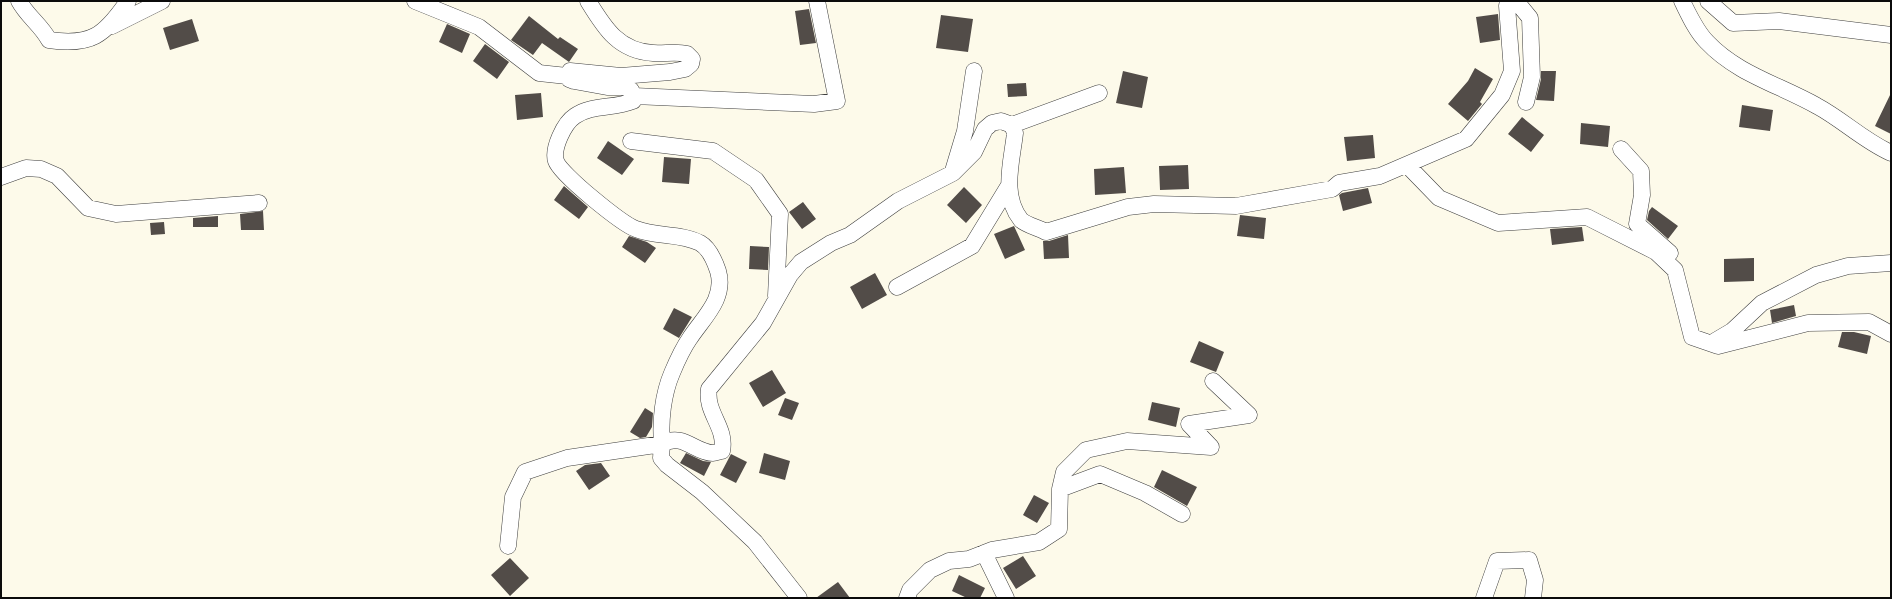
<svg xmlns="http://www.w3.org/2000/svg" width="1892" height="599" viewBox="0 0 1892 599" font-family="'Times New Roman',serif">
<style>
.building{fill:#524c48}
.lines{fill:none;stroke-linecap:round;stroke-linejoin:round}
.minor-casing{stroke:#3e3e3e;stroke-width:17}
.minor{stroke:#fff;stroke-width:16}
</style>
<rect width="100%" height="100%" fill="#fdfaea"/>
<path class="building" d="M809 9 816 43 800 45 795 11Z
M1498 14 1500 40 1480 43 1476 17Z
M941 15 973 19 968 52 936 48Z
M529 16 558 39 560 37 578 49 569 62 542 43 533 55 511 40Z
M192 19 199 41 170 50 163 28Z
M447 24 470 34 462 53 439 42Z
M485 44 509 62 497 79 473 61Z
M1475 68 1493 79 1480 102 1482 104 1468 121 1448 104 1468 81Z
M1123 71 1148 77 1142 108 1116 103Z
M1541 71H1556L1554 101 1536 100 1541 79Z
M1026 83 1027 96 1008 97 1007 84Z
M541 93 543 117 517 120 515 95Z
M1891 93V134L1875 126Z
M1742 105 1773 110 1770 131 1739 127Z
M1522 117 1544 135 1531 152 1508 134Z
M1581 123 1610 126 1608 147 1580 144Z
M1373 135 1375 158 1347 161 1344 137Z
M608 141 634 159 622 175 597 158Z
M664 157 691 159 689 184 662 182Z
M1188 165 1189 189 1160 190 1159 166Z
M1124 167 1126 193 1095 195 1094 169Z
M564 186 588 207 579 219 554 200Z
M964 187 982 205 966 223 947 205Z
M1368 188 1372 203 1343 211 1339 195 1342 193Z
M803 202 816 219 802 229 789 212Z
M1652 207 1678 226 1668 239 1647 220 1649 211Z
M263 211 264 230H241L240 214Z
M1240 215 1266 218 1264 239 1237 236Z
M218 216V227H193V218Z
M164 222 165 234 151 235 150 223Z
M1014 226 1025 250 1005 259 994 234Z
M1582 227 1584 241 1552 245 1550 229Z
M1068 235 1069 258 1044 259 1043 241H1049Z
M629 236 647 242 656 248 645 263 622 247Z
M750 246 769 247 768 270 749 269Z
M1754 258V281L1724 282V259Z
M875 273 887 295 862 309 850 287Z
M1794 305 1796 316 1772 323 1770 310Z
M674 308 692 317 679 338 663 329Z
M1842 332H1854L1871 336 1867 354 1838 347Z
M1199 341 1224 352 1216 372 1190 362Z
M772 370 786 393 763 407 749 383Z
M785 398 799 403 792 420 778 415Z
M1152 402 1180 408 1176 427 1148 420Z
M645 408 653 413 652 427 646 437 640 438 630 432Z
M686 453 703 461 711 462 704 476 680 463Z
M764 453 790 461 785 480 759 473Z
M731 454 747 462 736 483 720 475Z
M601 463 610 476 589 490 576 471 585 465Z
M1162 470 1197 487 1187 506 1154 487Z
M1034 495 1049 503 1037 523 1023 515Z
M1023 556 1036 576 1016 589 1003 568Z
M510 558 529 578 510 596 491 575Z
M959 575 985 588 980 598H967L952 591Z
M838 582 850 598H816Z"/>
<g class="lines">
<g class="minor-casing">
<path id="minor" d="M19 1C27 16 41 25 49 40 91 46 104 36 128 1
M415 1 479 27 539 73 567 76
M1516 1 1530 18 1532 77 1526 102
M1682 1C1689 15 1696 31 1707 42 1737 74 1780 85 1817 106 1843 120 1864 141 1891 153
M1708 1 1733 23 1779 21 1891 35
M112 26 162 1
M634 96 814 104 837 101 817 1
M1012 125 1099 93
M631 141 713 151 756 180 780 214 776 296
M1621 149 1641 171 1642 195 1637 224 1670 253
M1407 165 1439 198 1498 223 1587 217 1656 252 1675 270 1692 337 1718 346 1808 323 1869 322 1891 334
M953 171 965 131 974 71
M1 177 26 168 41 169 57 176 88 208 116 214 259 203
M897 287 972 246 1008 187
M1715 341 1732 331 1762 303 1816 275 1848 266 1891 263
M1060 489 1100 474 1145 493 1182 514
M508 546 513 497 525 472 567 458 662 444C660 421 663 394 672 373 677 361 683 348 690 338 704 317 726 298 718 271 715 262 709 248 700 243 681 233 656 237 636 229 622 224 560 174 556 161 552 149 564 123 575 116 592 104 614 109 633 101L634 96 631 90 624 87H607L574 81 569 79 567 76 570 71 621 76 670 72 685 69 691 64 692 59 687 54C676 51 664 54 653 53 618 51 604 27 588 1
M984 553 1006 598
M799 598 755 542 702 492 667 465 661 458 662 444C683 432 695 453 713 453 716 453 719 451 722 451 727 427 705 413 709 389L763 323 790 275 801 262 831 243 850 235 898 201 953 173 974 152 985 129 992 123 1001 121 1012 125 1015 133C1012 161 1001 195 1021 220 1026 225 1039 228 1046 232L1128 207 1154 204 1236 206 1332 189 1339 183 1380 176 1466 139 1502 95 1512 71 1507 6 1508 1
M907 598 910 590 930 570 949 561 969 559 992 550 1039 542 1059 529 1060 489 1064 472 1086 450 1127 441 1211 447 1189 424 1249 415 1213 381
M1484 598 1497 561 1529 560 1535 580 1533 598"/>
</g>
<use href="#minor" class="minor"/>
</g>
<rect width="1892" height="599" fill="none" stroke="#0b0b0b" stroke-width="4"/>
</svg>
